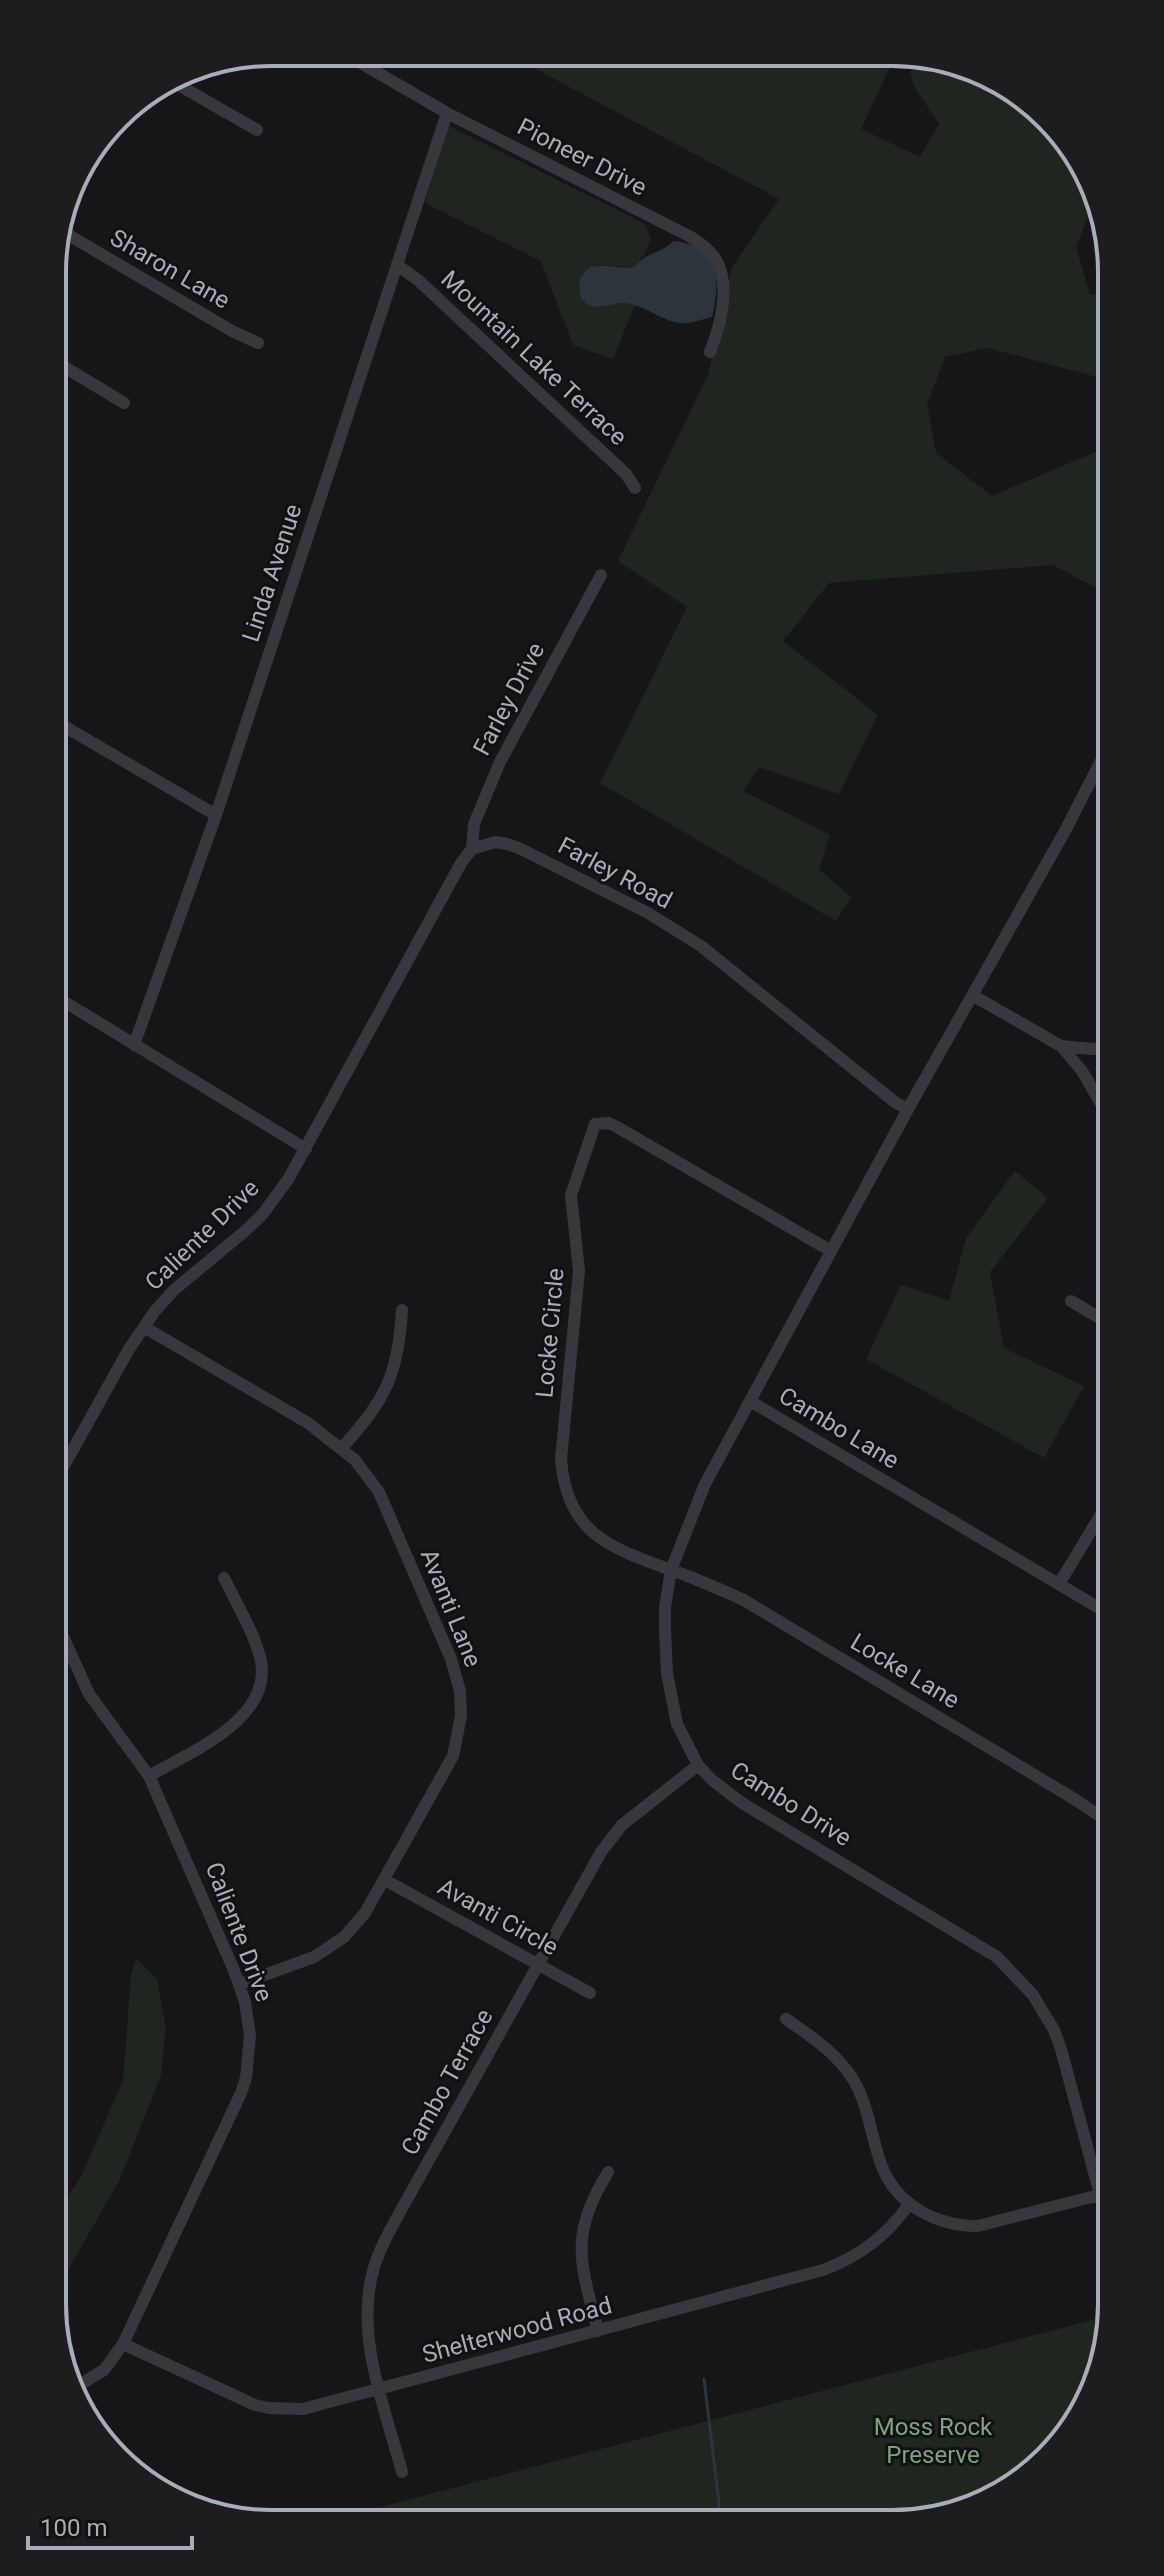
<svg xmlns="http://www.w3.org/2000/svg" width="1164" height="2576" viewBox="0 0 1164 2576" font-family="Roboto,sans-serif">
<style>
.green{fill:#1e261f}
.water{fill:#2c353c}
.lines{fill:none;stroke-linecap:round;stroke-linejoin:round}
.stream{stroke:#2c353c;stroke-width:3}
.street{stroke:#37383d;stroke-width:12}
.labels{text-anchor:middle;stroke-width:6;stroke-linejoin:round;paint-order:stroke}
.street-label{font-size:24px;fill:#a8adb8;stroke:#111113}
.park-label{font-size:24px;fill:#7fa381;stroke:#111113}
.rim{fill:none;stroke:#a8adb8;stroke-width:4}
</style>
<rect width="100%" height="100%" fill="#161618"/>
<path class="green" d="M545 54 895 56 861 129 920 157 939 124 914 86 910 70 917 56H934L1037 107 1095 199 1076 247 1090 294 1105 295V379L988 348 945 357 927 404 936 453 992 496 1105 448 1106 593 1053 565 829 583 783 641 878 715 839 794 759 767 744 791 830 835 819 869 851 897 836 921 600 783 687 607 618 561 708 375 732 267 779 199 532 67Z
M447 125 643 223 651 237 645 254 634 267 595 265 597 307 618 303 635 304 613 359 573 345 541 261 425 203Z
M1015 1171 1048 1198 990 1272 1004 1348 1084 1386 1044 1458 866 1359 901 1285 949 1301 966 1238Z
M136 1958 157 1979 166 2028 161 2075 120 2179 59 2286V2209L81 2177 123 2080 131 1976Z
M1111 2315 1066 2438 1014 2487 949 2516 335 2519Z"/>
<path class="water" d="M673 241C720 245 721 279 712 317 703 319 690 324 681 323 662 322 645 304 623 303 612 303 596 311 587 304 573 295 579 267 596 266 609 265 621 269 634 267 650 249 659 256 673 241Z"/>
<g class="lines">
<path class="stream" d="M704 2379 719 2503 717 2517"/>
<path class="street" d="M342 52 447 113 691 237C700 243 709 249 715 258 732 284 720 327 710 352
M374 71 379 53
M170 80 257 130
M60 230 232 331 258 343
M397 265 418 280 626 474 635 488
M53 360 124 403
M55 721 216 815
M1106 751 1065 831 908 1109 705 1484 671 1570 665 1607V1630L667 1673 677 1724 698 1765 712 1780 742 1803 997 1957 1033 1995 1054 2030 1061 2049 1111 2236
M472 849 474 824 500 762 601 575
M972 995 1061 1046 1082 1071 1107 1114
M55 996 306 1149
M134 1045 216 815 447 113
M1061 1046 1092 1049 1107 1047
M831 1251 617 1127 609 1123 595 1124 571 1195 579 1271 561 1459C567 1535 611 1548 674 1571 697 1579 719 1589 742 1599L1076 1800 1110 1823
M1071 1301 1108 1323
M144 1327 308 1423 355 1460 379 1492 451 1659 460 1691 461 1716 453 1756 365 1913 344 1937 314 1957 240 1984
M750 1401 1109 1614
M342 1448C386 1398 398 1376 402 1310
M57 1478 129 1349 155 1311 174 1290 245 1231 262 1215 289 1178 461 863 472 849 495 842 507 844 521 849 648 913 701 946 896 1103 908 1109
M1059 1584 1109 1501
M57 1623 89 1694 149 1776 233 1968 245 2002 250 2035 246 2078 241 2093 123 2344 104 2370 76 2387
M149 1776C190 1752 276 1718 260 1657 253 1630 236 1603 224 1578
M385 1880 590 1993
M786 2019C812 2037 838 2054 854 2081 869 2107 871 2137 881 2164 896 2205 936 2226 978 2226L1111 2192
M598 2331C580 2261 569 2237 608 2172
M123 2344 255 2405 269 2408 303 2409 823 2270C858 2257 888 2235 909 2204
M402 2472C385 2408 355 2337 373 2271 380 2246 393 2225 405 2203L601 1852 622 1825 698 1765"/>
</g>
<g class="labels">
<g class="street-label">
<text transform="translate(582 157) rotate(27)" y="8">Pioneer Drive</text>
<text transform="translate(170 269) rotate(30)" y="8">Sharon Lane</text>
<text transform="translate(534 358) rotate(43)" y="8">Mountain Lake Terrace</text>
<text transform="translate(272 573) rotate(-72)" y="8">Linda Avenue</text>
<text transform="translate(509 699) rotate(-62)" y="8">Farley Drive</text>
<text transform="translate(615 873) rotate(28)" y="8">Farley Road</text>
<text transform="translate(202 1235) rotate(-44)" y="8">Caliente Drive</text>
<text transform="translate(550 1333) rotate(-85)" y="8">Locke Circle</text>
<text transform="translate(839 1428) rotate(31)" y="8">Cambo Lane</text>
<text transform="translate(451 1608) rotate(68)" y="8">Avanti Lane</text>
<text transform="translate(905 1671) rotate(31)" y="8">Locke Lane</text>
<text transform="translate(791 1804) rotate(32)" y="8">Cambo Drive</text>
<text transform="translate(498 1917) rotate(29)" y="8">Avanti Circle</text>
<text transform="translate(239 1932) rotate(69)" y="8">Caliente Drive</text>
<text transform="translate(447 2082) rotate(-61)" y="8">Cambo Terrace</text>
<text transform="translate(517 2330) rotate(-15)" y="8">Shelterwood Road</text>
</g>
<g class="park-label">
<text x="933" y="2435">Moss Rock<tspan x="933" dy="28">Preserve</tspan></text>
</g>
</g>
<path d="M0 0H1164V2576H0ZM272 66H892A206 206 0 0 1 1098 272V2304A206 206 0 0 1 892 2510H272A206 206 0 0 1 66 2304V272A206 206 0 0 1 272 66Z" fill="#1d1d20" fill-rule="evenodd"/>
<path class="rim" d="M272 66H892A206 206 0 0 1 1098 272V2304A206 206 0 0 1 892 2510H272A206 206 0 0 1 66 2304V272A206 206 0 0 1 272 66Z"/>
<path d="M28 2536v12h164v-12" fill="none" stroke="#a8adb8" stroke-width="4"/>
<text x="40" y="2536" font-size="24" fill="#a8adb8" stroke="#111113" stroke-width="6" paint-order="stroke">100 m</text>
</svg>
